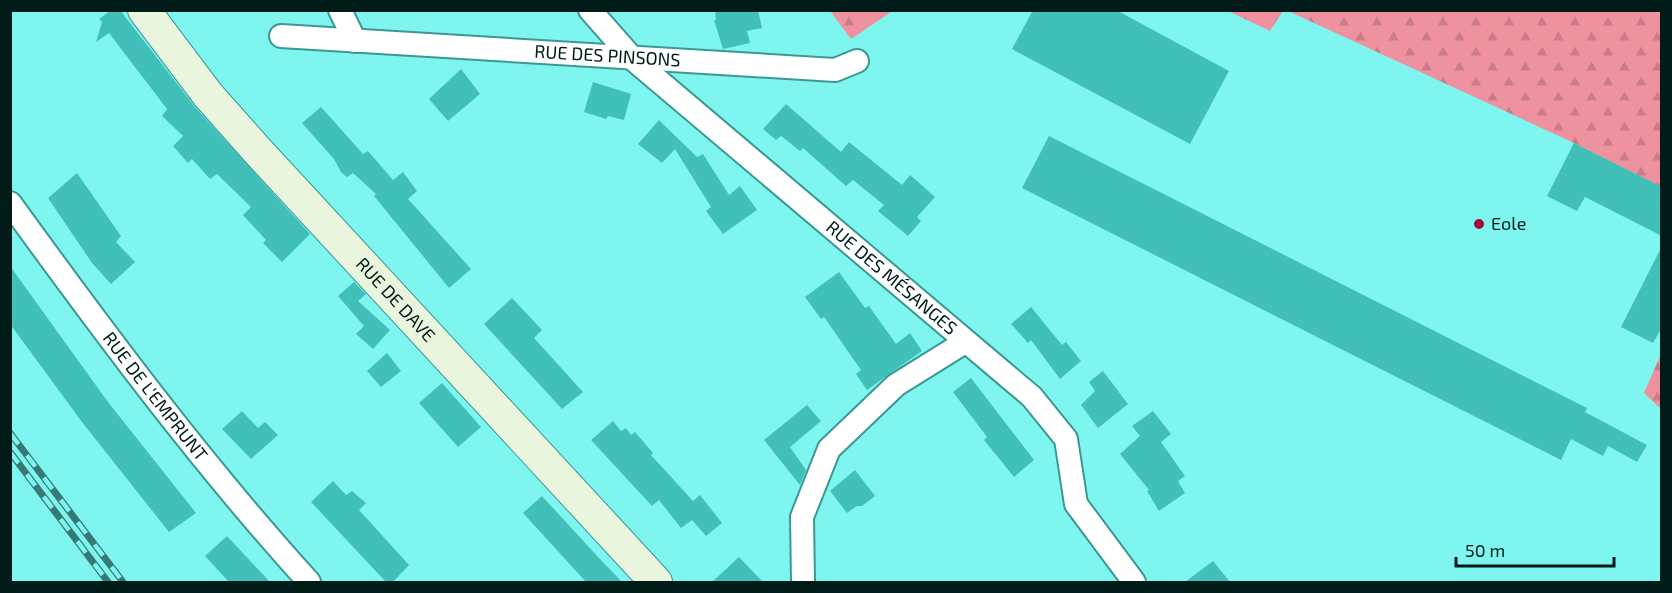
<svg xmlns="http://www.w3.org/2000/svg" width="1672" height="593" viewBox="0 0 1672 593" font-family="'Exo 2',sans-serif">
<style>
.forest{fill:url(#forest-firs)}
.building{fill:#41c0b9}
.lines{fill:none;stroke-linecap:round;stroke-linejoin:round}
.street-casing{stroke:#3b9894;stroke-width:26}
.secondary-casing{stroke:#3b9894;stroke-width:34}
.street{stroke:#fff;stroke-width:22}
.secondary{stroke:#e9f6dd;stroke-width:32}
.rail-casing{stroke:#377975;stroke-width:7}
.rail{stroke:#7ef6ef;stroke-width:4.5;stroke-dasharray:14;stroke-linecap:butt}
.poi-dot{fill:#a3073f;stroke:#7ef6ef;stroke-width:2}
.labels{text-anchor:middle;stroke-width:4.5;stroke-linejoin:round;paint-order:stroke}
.street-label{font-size:18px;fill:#011b19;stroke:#7ef6ef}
.poi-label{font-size:18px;fill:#011b19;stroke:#7ef6ef;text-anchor:start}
</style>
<defs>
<pattern id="forest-firs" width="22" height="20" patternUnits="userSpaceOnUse" patternTransform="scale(1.5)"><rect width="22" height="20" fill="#ee929f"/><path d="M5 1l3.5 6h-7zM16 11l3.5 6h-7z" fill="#ca7d88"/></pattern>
</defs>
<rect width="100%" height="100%" fill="#7ef6ef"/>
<path class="forest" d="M894 10 851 39 830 11V10Z
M1228 11 1283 10V11L1270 31Z
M1288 11H1661V187L1574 143Z
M1661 354V409L1644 393Z"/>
<path class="building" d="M111 10H120L195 107 310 234 282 262 263 243 266 240 243 215 251 207 217 174 210 179 192 159 188 163 173 146 183 136 162 116 167 109 109 33 96 42 102 22 99 19Z
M715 10H758L762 28 747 31 750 43 723 49 714 20H716Z
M1033 10H1116L1229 71 1190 144 1012 49Z
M461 69 480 94 448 121 429 99Z
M593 82 631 94 624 120 608 116 606 119 584 112Z
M786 104 841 152 849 142 902 185 910 175 935 197 917 217 921 221 908 236 878 211 884 205 853 180 846 186 803 148 800 151 781 136 776 140 763 129Z
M321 107 363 154 368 151 393 180 403 172 417 191 408 199 471 269 449 288 374 196 376 194 353 173 347 177 341 172 334 159 302 123Z
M659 120 697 157 703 154 729 195 740 186 757 210 723 234 706 211 711 207 675 149 662 163 638 144Z
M1049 136 1587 408 1585 412 1647 445 1637 462 1608 446 1603 456 1571 439 1561 460 1022 188Z
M1574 143 1662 187V236L1585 197 1577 211 1547 196Z
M77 173 121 236 116 242 135 262 111 284 92 263 48 198Z
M1662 246V327L1653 343 1621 327Z
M10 266 108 402 196 513 169 532 82 422 10 324Z
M839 272 865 308 869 306 896 344 910 333 922 351 867 390 856 374 861 370 824 317 821 319 805 297Z
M354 282 366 294 358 301 390 330 373 349 356 334 364 326 338 296Z
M512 298 542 330 534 338 583 392 562 409 484 324Z
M1031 307 1062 345 1066 342 1081 361 1060 379 1031 340 1028 343 1011 324Z
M387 353 401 371 381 387 367 371Z
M1103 371 1128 404 1098 428 1081 405 1095 391 1089 382Z
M971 378 1034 460 1014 477 984 440 987 437 953 392Z
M442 383 481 427 458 447 419 403Z
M807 405 821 421 790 447 806 470 800 485 764 440Z
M242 411 258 428 265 422 278 435 251 459 222 429Z
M1153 411 1171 434 1161 442 1185 476 1178 481 1185 493 1159 511 1147 491 1149 490 1120 454 1140 436 1132 426Z
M613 421 621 431 626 428 631 435 635 432 653 453 651 455 693 501 700 495 722 523 706 536 692 520 681 528 659 500 652 506 591 440Z
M855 470 875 496 862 506H857L847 513 830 491Z
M333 481 346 495 352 491 366 503 359 510 409 565 393 582H386L311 502Z
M542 496 599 558 622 582H586L523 513Z
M227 536 239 549 270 582H229L205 556Z
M739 557 763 582H712Z
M1213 561 1230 582H1185Z"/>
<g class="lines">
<g class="street-casing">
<g id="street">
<path d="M340 10 355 41"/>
<path id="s1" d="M590 10 634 60 1032 397 1066 439 1076 504 1134 582"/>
<path id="s2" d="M281 36 835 70 857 61"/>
<path id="s3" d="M10 203C105 334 201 463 309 582"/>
<path d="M803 582 802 517 829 449 896 385 965 342"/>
</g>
</g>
<g class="secondary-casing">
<g id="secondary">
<path id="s4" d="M144 10 208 95 255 148 656 582"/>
</g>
</g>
<use href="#street" class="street"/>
<use href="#secondary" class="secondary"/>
<g class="rail-casing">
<path id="rail" d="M10 433 123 582
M10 452 108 582"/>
</g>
<use href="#rail" class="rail"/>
</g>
<circle class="poi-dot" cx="1479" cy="224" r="6"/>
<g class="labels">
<g class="street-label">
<text dy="6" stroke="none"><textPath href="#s2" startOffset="327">RUE DES PINSONS</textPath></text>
<text dy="6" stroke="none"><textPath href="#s1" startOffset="404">RUE DES MÉSANGES</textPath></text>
<text dy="6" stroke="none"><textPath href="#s4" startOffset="384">RUE DE DAVE</textPath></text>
<text dy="6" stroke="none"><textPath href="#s3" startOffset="242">RUE DE L'EMPRUNT</textPath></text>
</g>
<g class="poi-label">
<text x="1491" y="230">Eole</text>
</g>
</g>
<rect width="1672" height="593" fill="none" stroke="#011b19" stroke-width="24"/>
<path d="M1456 557v9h158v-9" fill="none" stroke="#011b19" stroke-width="3"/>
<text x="1465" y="557" font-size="18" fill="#011b19" stroke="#7ef6ef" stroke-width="4.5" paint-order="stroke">50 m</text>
</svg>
